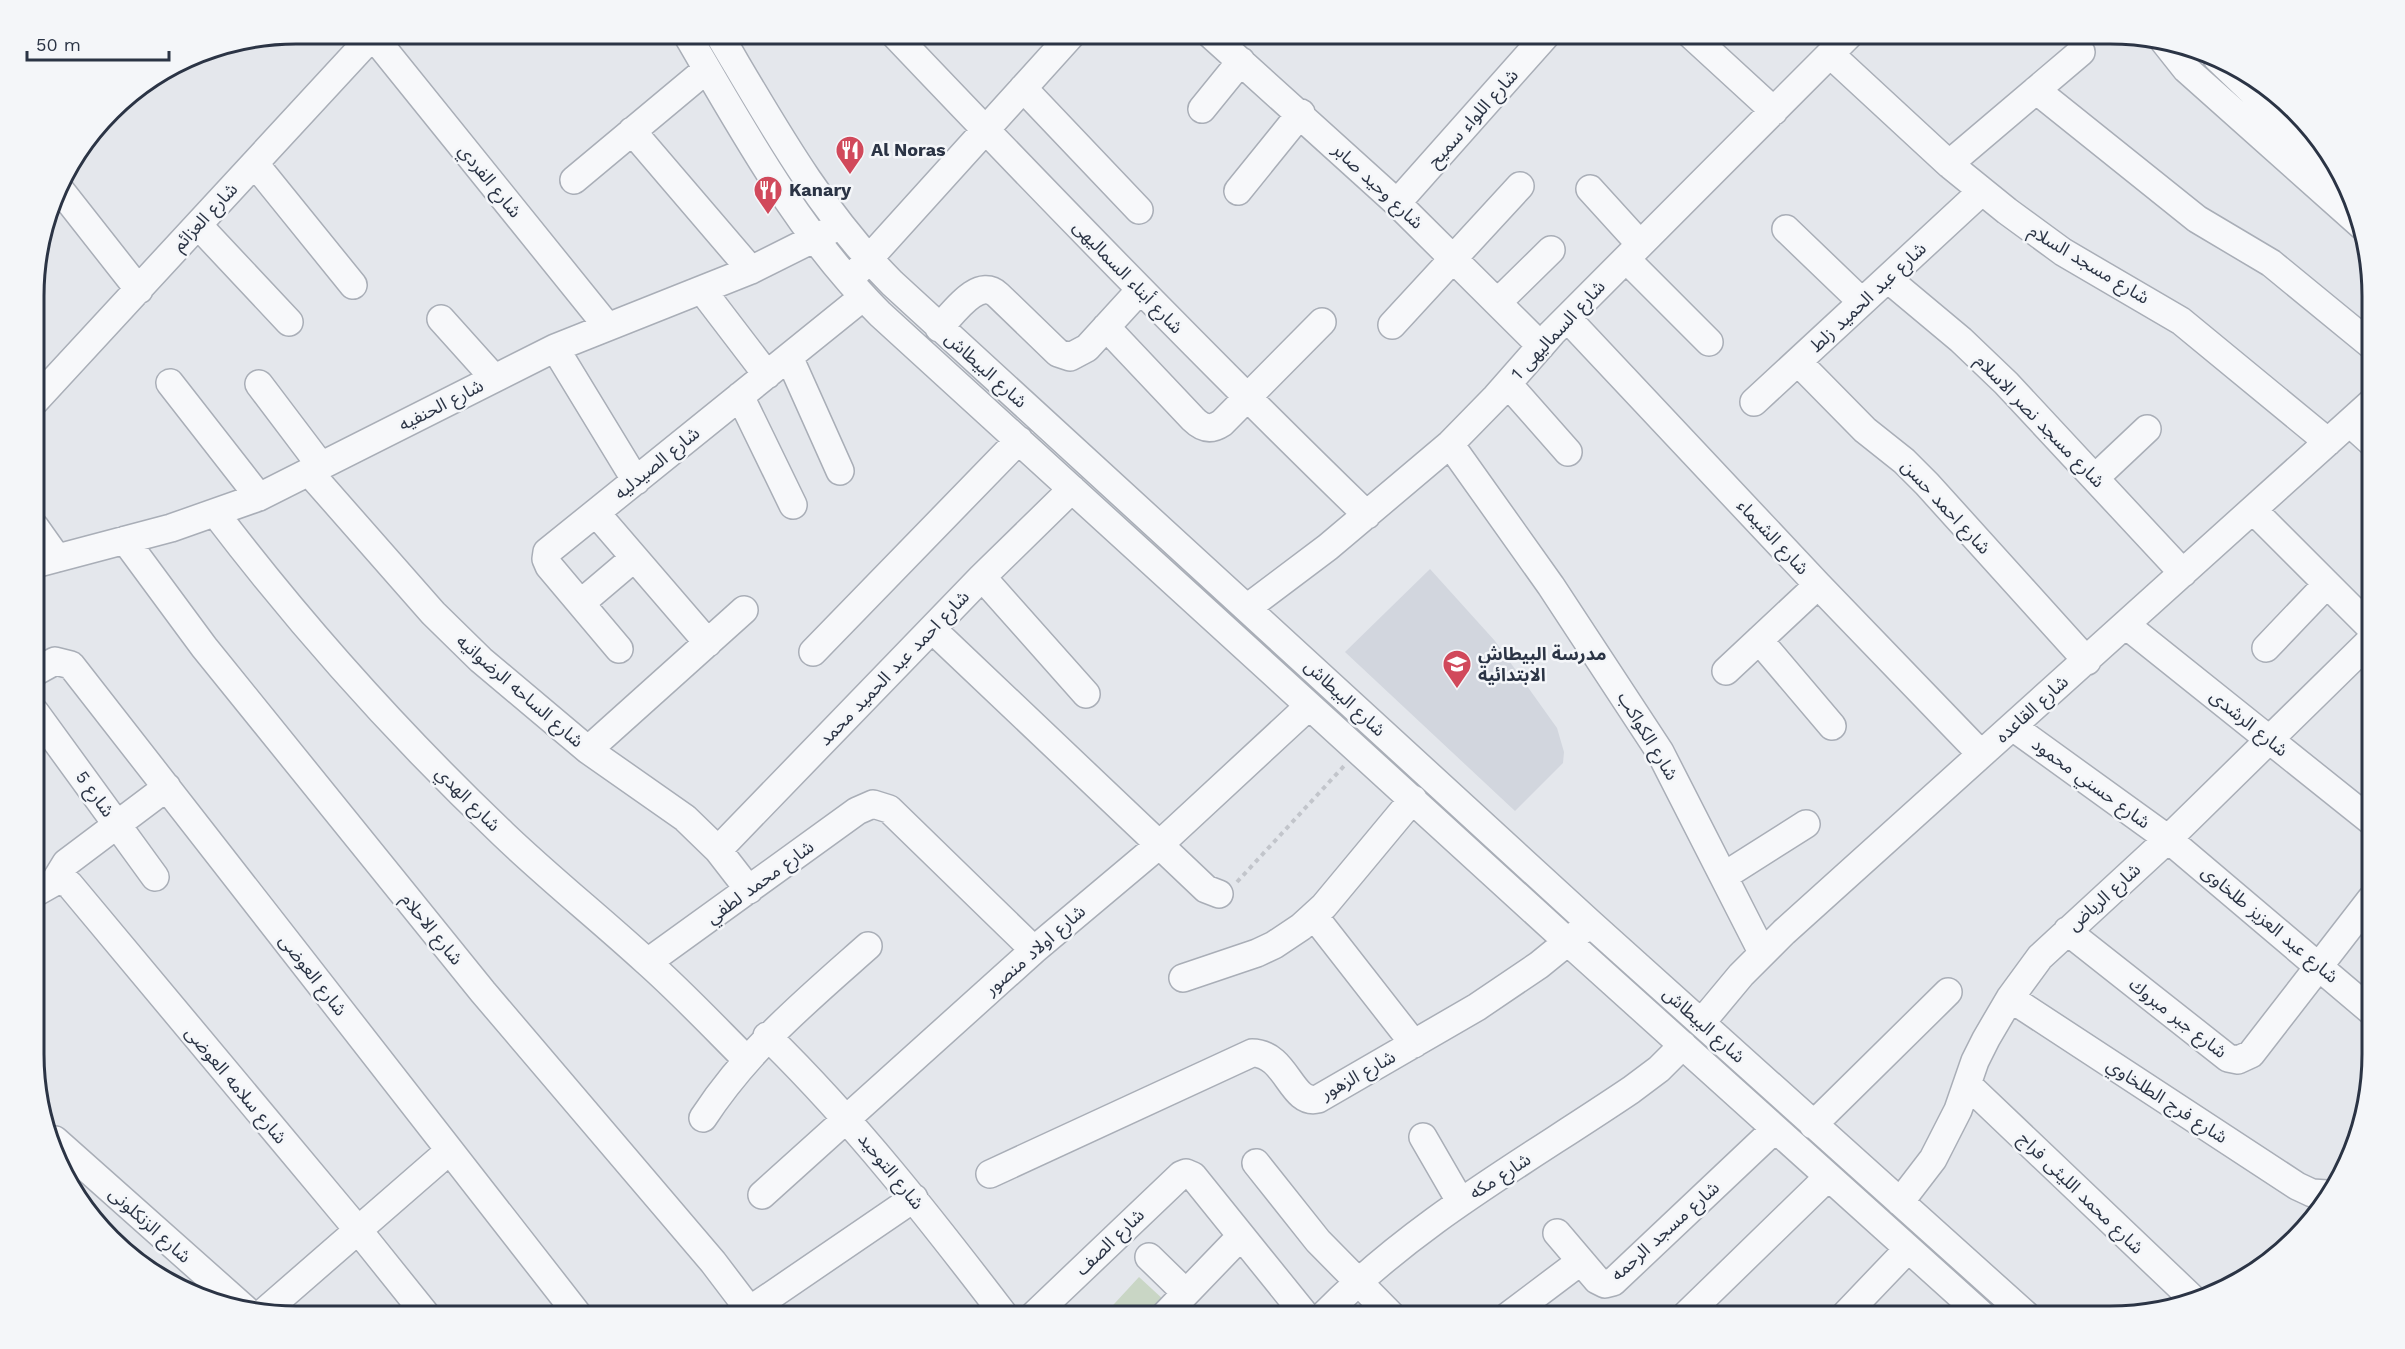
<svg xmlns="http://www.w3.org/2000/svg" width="2405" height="1349" viewBox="0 0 2405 1349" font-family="'Work Sans','Noto Sans Arabic',sans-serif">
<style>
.built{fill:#d2d6de}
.green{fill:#c9d6c5}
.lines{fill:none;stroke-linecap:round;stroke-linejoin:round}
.minor-casing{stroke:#a9aeb7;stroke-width:30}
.path{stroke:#c2c5cb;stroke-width:4;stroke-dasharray:4.5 4.5;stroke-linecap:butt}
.minor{stroke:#f7f8fa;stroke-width:27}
.labels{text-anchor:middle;stroke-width:5;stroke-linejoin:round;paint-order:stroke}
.street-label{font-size:18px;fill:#2b3445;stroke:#f4f6f9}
.poi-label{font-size:18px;font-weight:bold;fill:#2b3445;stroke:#f4f6f9;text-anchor:start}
.rim{fill:none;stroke:#2b3445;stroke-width:3}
</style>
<rect width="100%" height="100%" fill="#e4e7ec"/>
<path class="built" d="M1430 569 1495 641 1557 728 1564 752 1563 763 1515 811 1345 652Z"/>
<path class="green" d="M1139 1277 1165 1301 1151 1316H1103Z"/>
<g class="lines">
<g class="minor-casing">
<path id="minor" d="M686 33C744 132 798 232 880 314L1568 942 1982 1315
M718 33C771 122 818 209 892 283L1590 923 2026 1315
M893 33C1048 196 1205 358 1367 515
M1209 33 1397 203 1541 346
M1689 33 1774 111
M373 36 607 326
M2163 40 2186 69 2361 225
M1830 54 1949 164 2007 211 2063 252 2181 321 2328 442
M2217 58 2342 178
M1023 88 1139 210
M2036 90 2197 219 2271 263 2371 345
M1202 109 1241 61
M632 131 751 270
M255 164 353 285
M1949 164 2081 52
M574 180 707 69
M58 187 139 290
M1590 189 1640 244
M1238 191 1301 113
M1397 203 1548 33
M198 225 289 322
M1786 229 1862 302
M1626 259 1709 342
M856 273 1073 33
M1888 279 1961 340 2006 383 2183 573
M702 290 767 375
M1498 302 1551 250
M1567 318 1818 585 1981 754
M441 319 494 378
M1392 325 1520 186
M1106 327 1193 419C1202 428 1210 431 1222 423L1322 322
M939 328C953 314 978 276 998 295L1058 353 1070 357 1087 348 1140 290
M555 348 636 481
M789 357 840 471
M1798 362 1865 430 1904 461 1927 484 2087 661
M170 383 259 497
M259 384 321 466
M1508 384 1568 452
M740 396 793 505
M35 401 375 33
M1754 402 1982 191
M2350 423 2371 442
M1450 444 1551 586 1660 752 1762 952
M309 472 433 613 481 660 588 750 685 818 718 850 749 890
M2095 478 2147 429
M2253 510 2371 628
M596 513 708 643
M216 514C303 628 399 735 503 834 549 878 599 918 646 961 681 992 713 1026 746 1059
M35 527 57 558
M125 540 204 647 483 992 713 1262 754 1316
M35 564 171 528 259 497 555 348 751 270 829 231
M982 577 1086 694
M581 603 634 558
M1247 608 1328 547 1450 444 1496 397 1552 333 1851 33
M2126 625 2371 821
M932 629 1206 889 1219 894
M1759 640 1832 726
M2266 648 2327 584
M619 649 549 566 546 559 547 552 863 297
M813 652 1019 440
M1726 671 1818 585
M35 672 55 661 71 665 579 1316
M35 712 155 877
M2013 727 2168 839 2371 1011
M588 750 744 610
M718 850 982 577 1072 489
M1724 876 1806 824
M55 881 66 863 167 787
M35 893 58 880 69 884 358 1230 427 1316
M1314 916 1414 1044
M2067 931 2228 1058 2238 1060 2251 1054 2371 899
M648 962 857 811 873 804 889 809 1034 950
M1183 978 1257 953 1274 945 1301 927 1324 906 1413 799
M2010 998 2297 1186 2312 1193 2327 1194
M1701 1023 1741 975 1784 932 2371 403
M767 1036C855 1122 930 1218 1005 1316
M1967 1084 2195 1301
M703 1118C748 1049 807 1000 868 946
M1813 1125 1948 992
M1423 1137 1460 1201
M55 1140 245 1309
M1256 1163 1318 1241 1392 1316
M990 1174 1252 1053C1287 1053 1291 1106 1318 1099L1477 1007 1539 965 1582 930
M762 1195 1034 950 1159 845 1309 706
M1900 1202 1933 1159 1958 1110 1975 1061 1986 1039 2010 998 2040 957 2168 839 2371 640
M1557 1233 1597 1280 1605 1284 1613 1282 1775 1129
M1149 1257 1186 1293
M750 1310 914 1198
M264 1312 449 1151
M1033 1316 1181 1175 1186 1173 1193 1176 1306 1316
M1164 1316 1241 1236
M1323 1316C1415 1222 1523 1163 1631 1090L1659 1069 1683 1045
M1508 1316 1581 1261
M1685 1316 1828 1177
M1844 1316 1908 1249"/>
</g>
<path class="path" d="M1237 882 1344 766"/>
<use href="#minor" class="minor"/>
</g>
<defs>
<g id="restaurant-pin" transform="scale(1.5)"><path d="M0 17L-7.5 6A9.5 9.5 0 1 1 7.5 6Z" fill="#d1495b" stroke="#f4f6f9"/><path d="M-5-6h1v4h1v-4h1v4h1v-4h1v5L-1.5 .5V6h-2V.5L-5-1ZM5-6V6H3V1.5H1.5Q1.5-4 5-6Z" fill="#fff"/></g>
<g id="school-pin" transform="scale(1.5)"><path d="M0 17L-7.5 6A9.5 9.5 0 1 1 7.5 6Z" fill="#d1495b" stroke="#f4f6f9"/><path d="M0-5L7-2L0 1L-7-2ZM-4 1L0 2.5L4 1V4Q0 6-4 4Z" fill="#fff"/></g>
</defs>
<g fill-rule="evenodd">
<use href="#restaurant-pin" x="850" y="150"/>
<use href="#restaurant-pin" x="768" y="190"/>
<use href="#school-pin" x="1457" y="664"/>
</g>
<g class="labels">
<g class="street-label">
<text transform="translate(1473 118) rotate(-48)" y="6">شارع اللواء سميح</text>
<text transform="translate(490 181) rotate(51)" y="6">شارع الفردي</text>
<text transform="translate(1378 186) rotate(43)" y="6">شارع وحيد صابر</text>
<text transform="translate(205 217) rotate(-47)" y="6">شارع العزائم</text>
<text transform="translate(2089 264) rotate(31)" y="6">شارع مسجد السلام</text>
<text transform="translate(1128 277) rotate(46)" y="6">شارع أبناء السماليهى</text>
<text transform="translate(1868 297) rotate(-43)" y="6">شارع عبد الحميد زلط</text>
<text transform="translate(1558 330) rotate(-47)" y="6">شارع السماليهى 1</text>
<text transform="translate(986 370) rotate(42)" y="6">شارع البيطاش</text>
<text transform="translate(441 405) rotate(-27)" y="6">شارع الحنفيه</text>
<text transform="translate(2040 421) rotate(46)" y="6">شارع مسجد نصر الاسلام</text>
<text transform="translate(657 463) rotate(-39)" y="6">شارع الصيدليه</text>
<text transform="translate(1946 507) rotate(47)" y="6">شارع احمد حسن</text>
<text transform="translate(1773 537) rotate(47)" y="6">شارع الشيماء</text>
<text transform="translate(894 668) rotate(-46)" y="6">شارع احمد عبد الحميد محمد</text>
<text transform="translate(520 691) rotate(41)" y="6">شارع الساحه الرضوانيه</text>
<text transform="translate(1345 698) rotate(43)" y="6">شارع البيطاش</text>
<text transform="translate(2032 709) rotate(-42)" y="6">شارع القاعده</text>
<text transform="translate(2249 723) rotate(39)" y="6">شارع الرشدى</text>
<text transform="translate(1648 736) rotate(59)" y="6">شارع الكواكب</text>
<text transform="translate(2091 783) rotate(36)" y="6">شارع حسني محمود</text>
<text transform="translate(95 794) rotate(54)" y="6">شارع 5</text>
<text transform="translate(468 799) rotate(45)" y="6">شارع الهدي</text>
<text transform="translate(760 882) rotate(-36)" y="6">شارع محمد لطفي</text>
<text transform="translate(2104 897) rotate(-42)" y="6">شارع الرياض</text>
<text transform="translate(2270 924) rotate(40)" y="6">شارع عبد العزيز طلخاوى</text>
<text transform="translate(432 929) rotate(51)" y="6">شارع الاحلام</text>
<text transform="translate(1035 950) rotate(-41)" y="6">شارع اولاد منصور</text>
<text transform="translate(313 975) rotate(52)" y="6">شارع العوضى</text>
<text transform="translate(2178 1018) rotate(38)" y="6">شارع جبر مبروك</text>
<text transform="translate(1704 1025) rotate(42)" y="6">شارع البيطاش</text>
<text transform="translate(1358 1075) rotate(-29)" y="6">شارع الزهور</text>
<text transform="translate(236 1085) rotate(50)" y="6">شارع سلامه العوضى</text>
<text transform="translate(2167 1101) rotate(33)" y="6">شارع فرج الطلخاوي</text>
<text transform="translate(891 1171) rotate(51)" y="6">شارع التوحيد</text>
<text transform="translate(1500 1176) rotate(-33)" y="6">شارع مكه</text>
<text transform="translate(2081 1193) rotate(44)" y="6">شارع محمد الليثى فراج</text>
<text transform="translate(150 1225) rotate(42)" y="6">شارع الزنكلونى</text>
<text transform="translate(1665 1231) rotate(-42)" y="6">شارع مسجد الرحمه</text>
<text transform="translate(1110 1242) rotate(-44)" y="6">شارع الصف</text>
</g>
<g class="poi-label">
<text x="871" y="156">Al Noras</text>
<text x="789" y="196">Kanary</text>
<text x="1478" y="660">مدرسة البيطاش<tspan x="1478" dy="21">الابتدائية</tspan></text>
</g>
</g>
<path d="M0 0H2405V1349H0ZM296 44H2110A252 252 0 0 1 2362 296V1054A252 252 0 0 1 2110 1306H296A252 252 0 0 1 44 1054V296A252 252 0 0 1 296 44Z" fill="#f4f6f9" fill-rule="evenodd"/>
<path class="rim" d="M296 44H2110A252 252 0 0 1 2362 296V1054A252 252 0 0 1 2110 1306H296A252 252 0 0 1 44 1054V296A252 252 0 0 1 296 44Z"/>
<path d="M27 51v9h142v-9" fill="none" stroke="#2b3445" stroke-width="3"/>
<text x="36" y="51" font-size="18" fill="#2b3445" stroke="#f4f6f9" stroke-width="4.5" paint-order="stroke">50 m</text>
</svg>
